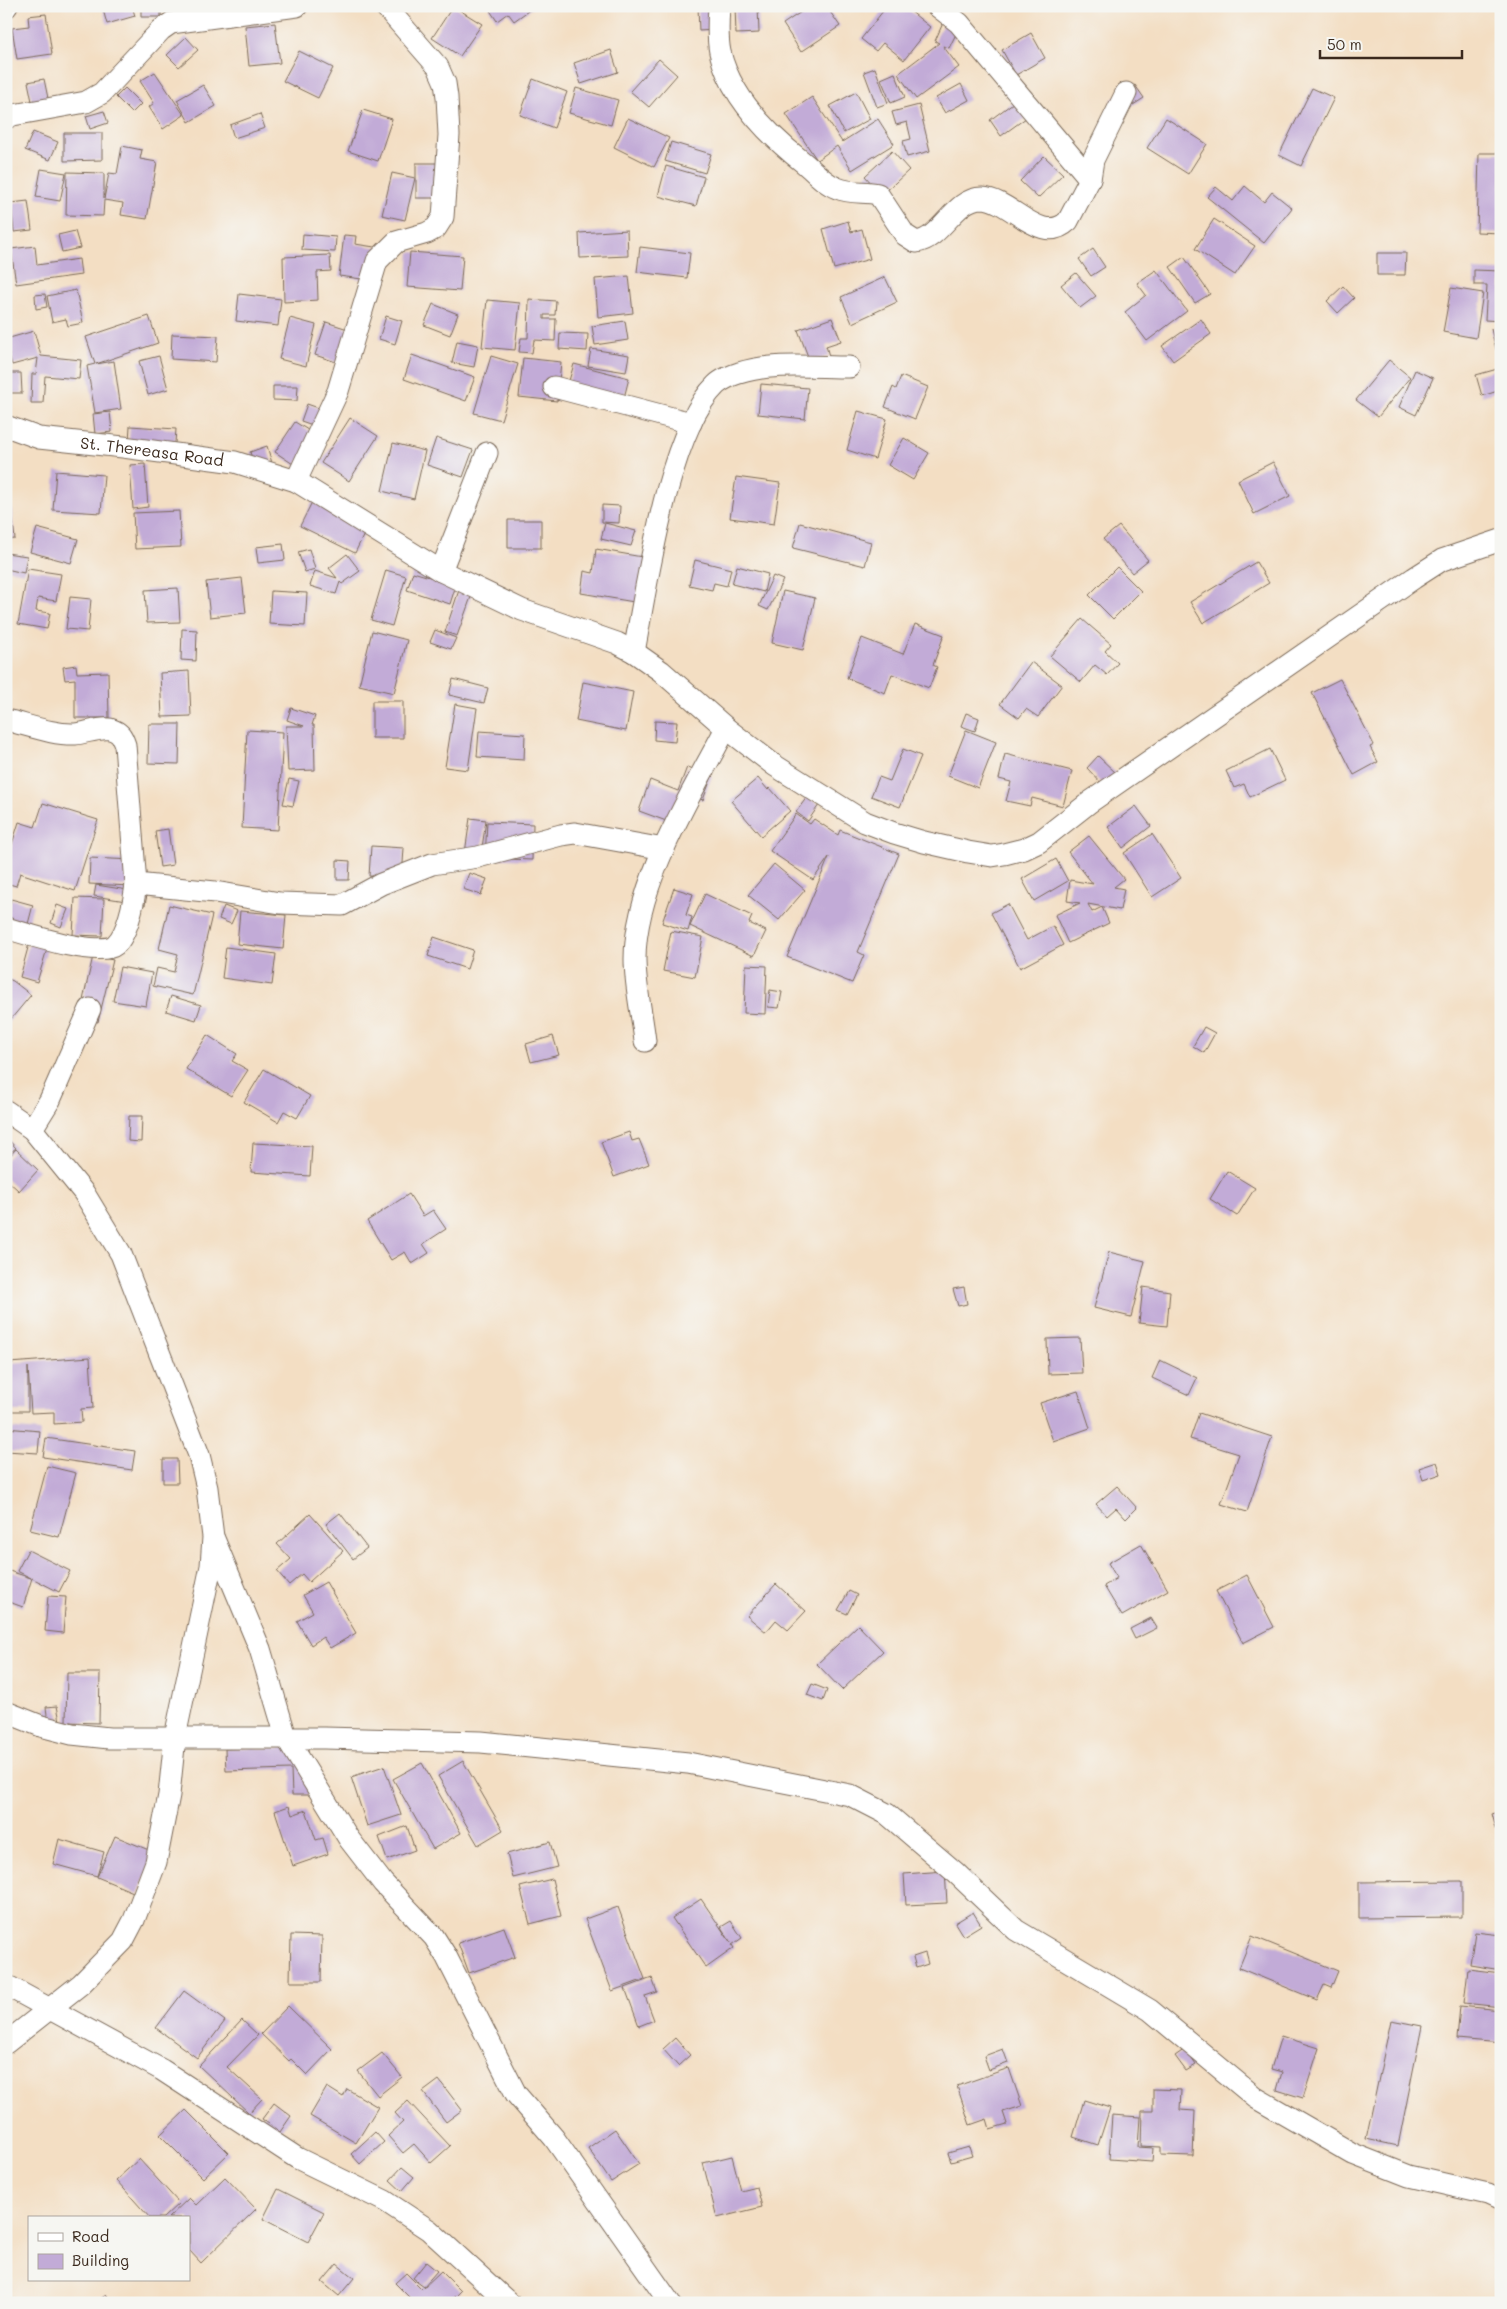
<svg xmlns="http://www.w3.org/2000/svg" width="1507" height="2309" viewBox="0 0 1507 2309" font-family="Mali,sans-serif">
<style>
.building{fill:#c2abd7}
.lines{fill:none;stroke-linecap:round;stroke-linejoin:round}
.minor-casing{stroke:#7b6958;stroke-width:23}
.minor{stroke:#fff;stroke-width:21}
.labels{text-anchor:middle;stroke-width:5;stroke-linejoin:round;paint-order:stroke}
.street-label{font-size:16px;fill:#3b2a1e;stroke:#f6f6f2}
</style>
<rect width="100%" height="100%" fill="#f6f6f2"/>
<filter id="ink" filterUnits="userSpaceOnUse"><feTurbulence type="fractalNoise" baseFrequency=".02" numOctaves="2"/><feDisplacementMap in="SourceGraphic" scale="10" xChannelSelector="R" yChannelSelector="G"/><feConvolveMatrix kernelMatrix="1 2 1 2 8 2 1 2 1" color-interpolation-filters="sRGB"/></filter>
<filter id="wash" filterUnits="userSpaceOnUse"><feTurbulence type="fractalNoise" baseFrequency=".0096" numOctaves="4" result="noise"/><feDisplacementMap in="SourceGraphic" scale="20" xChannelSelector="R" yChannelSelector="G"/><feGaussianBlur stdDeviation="1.12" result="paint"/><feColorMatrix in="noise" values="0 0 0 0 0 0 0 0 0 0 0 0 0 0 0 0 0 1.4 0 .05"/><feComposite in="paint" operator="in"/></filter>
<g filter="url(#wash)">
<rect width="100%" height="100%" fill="#f3dec3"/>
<g id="blocks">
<path class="building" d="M102 6H132L135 16 107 24Z
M141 6H161V17H141Z
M453 6 482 24 460 56 432 38Z
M493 6H535L514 21 508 13 497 21 489 9Z
M698 6H715L716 30 699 31Z
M735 6H758L759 33 736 34Z
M810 6H826L840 26 801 52 783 24Z
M887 6H904L930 27 904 60 883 43 876 51 861 39Z
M46 14 52 54 17 59 12 28 29 26 28 16Z
M947 14 962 22 949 48 943 46 959 67 916 99 898 74 939 43 935 41Z
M275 23 280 63 249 66 245 26Z
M1031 33 1045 58 1016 75 1002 50Z
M186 37 198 50 179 67 167 55Z
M611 50 618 72 581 84 574 63Z
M299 51 333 68 318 98 283 81Z
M659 59 677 75 649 107 630 91Z
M875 68 888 103 877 107 864 72Z
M155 72 184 115 163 129 149 107 154 103 140 81Z
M895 73 905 97 891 103 881 79Z
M44 79 50 108 34 111 28 82Z
M533 79 567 92 554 128 520 115Z
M961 84 969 100 945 113 936 98Z
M203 85 216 106 189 122 177 100Z
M1135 85 1144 98 1119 114 1111 100Z
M125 88 141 104 132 113 116 97Z
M576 88 618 100 611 125 569 113Z
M1312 88 1334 98 1301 166 1279 155Z
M856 92 870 119 844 133 830 106Z
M1025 94 1037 110 1001 136 990 120Z
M812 97 842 142 878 119 894 144 852 170 837 146 817 160 786 114Z
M919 105 930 151 907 157 903 141 911 139 907 122 896 125 892 112Z
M363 110 392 119 378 161 348 151Z
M104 111 108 123 90 129 86 116Z
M260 114 265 128 234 138 230 125Z
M628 118 669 138 654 167 614 147Z
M1166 118 1207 144 1188 174 1147 148Z
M33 132 58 142 50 160 25 150Z
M64 133H102V160L64 161Z
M671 142 711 154 705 173 665 161Z
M122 146 142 150 140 159 157 162 147 219 121 215 123 203 104 200 103 216 66 215 67 172 104 173V199L109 173 117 174Z
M892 151 909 170 882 195 865 176Z
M1479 153H1501V233L1477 232Z
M1044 156 1063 174 1038 198 1020 181Z
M416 163H453V198H416Z
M666 166 704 177 696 206 658 196Z
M41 169 66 173 60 201 36 197Z
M392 173 415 178 405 220 382 215Z
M1245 186 1264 202 1272 192 1292 208 1264 243 1207 197 1216 187 1233 201Z
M28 201 32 230 14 232 11 203Z
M1214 219 1255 246 1235 275 1195 249Z
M848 221 851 232 862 229 870 259 834 269 823 229Z
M627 230 628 256 580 258 579 233Z
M75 231 80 248 62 252 58 235Z
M303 234 336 237 335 252 302 250Z
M344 235 356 236 355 244 381 248 377 281 339 276Z
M35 246 37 265 79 259 81 275 16 284 11 249Z
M640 247 690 253 687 278 637 272Z
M1093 249 1105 267 1091 276 1079 259Z
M410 252 463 256 460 291 407 287Z
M1377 253H1406L1405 275H1377Z
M330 255 331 271 317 272 318 300 284 302 283 257Z
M1184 257 1210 294 1195 303 1170 267Z
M1156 270 1187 311 1147 341 1125 312 1146 295 1137 283Z
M1474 270 1501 271V321L1485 320 1487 285H1474Z
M1076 273 1096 296 1080 308 1061 285Z
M629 276 633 313 598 317 595 279Z
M885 277 897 302 852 323 841 297Z
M1343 286 1354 298 1338 313 1327 301Z
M1451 288 1483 293 1476 338 1443 332Z
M76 290 83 323 68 326 66 319 52 322 47 296Z
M45 294 47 307 36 309 35 295Z
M239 294 281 299 278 326 236 321Z
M529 299 556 301 555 315H544V319H556L555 341 534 340 532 353 519 352 521 338H528Z
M487 300 520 303 515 350 482 347Z
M433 304 458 314 450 335 424 325Z
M149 316 158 343 96 364 114 361 121 409 95 413 87 366 95 364 86 337Z
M386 316 402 321 395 344 379 339Z
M290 318 316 325 306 366 279 359Z
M832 318 841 341 826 346 829 356 810 362 798 330Z
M1201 319 1211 334 1173 361 1162 346Z
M625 321 628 340 595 345 592 326Z
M326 322 357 332 345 365 315 355Z
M1501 326V364L1500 365 1491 329Z
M34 331 41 356 81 360 79 379 45 376 43 403H31L32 374H36L38 358 12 365 6 344V339Z
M560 333 588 334 587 351 559 349Z
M172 334 218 336 216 362 171 359Z
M457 341 478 345 474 367 452 363Z
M591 349 629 355 626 372 588 366Z
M412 355 475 377 466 401 404 379Z
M159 356 168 389 148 395 139 361Z
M491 356 518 364 501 420 474 413Z
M523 358 561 362 557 401 519 397Z
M1389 360 1410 377 1378 417 1356 400Z
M574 364 629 378 624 398 568 384Z
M1501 368V390L1482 396 1476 375Z
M1415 370 1433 378 1416 415 1399 407Z
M6 373H21L22 393H6Z
M901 376 928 387 915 419 885 407 893 387 896 389Z
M761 384 808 388 805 419 758 414Z
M273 386H298L297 401 273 400Z
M307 404 333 413 327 430 301 421Z
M858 411 887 419 875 459 847 450Z
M110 412 112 432 95 434 93 414Z
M350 418 378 436 349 481 321 463Z
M295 422 316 435 296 466 275 452Z
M130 426 176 429 175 443 129 441Z
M436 438 473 450 463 477 427 465Z
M904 438 929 453 913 480 888 465Z
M393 443 425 451 414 499 382 491Z
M267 446 272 463 255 468 250 452Z
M1273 462 1290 496 1254 514 1238 480Z
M145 464 148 507 133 509 130 465Z
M56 471 104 475 101 513 53 510Z
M736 477 780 483 774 524 730 518Z
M6 498H10L15 539 6 540Z
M312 502 367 528 355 553 300 526Z
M602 505 620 506 619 523 602 522Z
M179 511 181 547 135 549 133 513Z
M508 520H541V548H508Z
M605 523 636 531 631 546 601 539Z
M800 523 871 542 865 566 793 548Z
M1119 526 1148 560 1132 573 1103 539Z
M37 528 78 539 71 563 30 552Z
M283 544 285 560 258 563 256 547Z
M309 549 315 569 305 572 298 552Z
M596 549 648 558 640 603 581 593 584 571 593 573Z
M6 553 27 556 24 573 6 569Z
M347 554 360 571 342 584 340 582 336 594 310 586 315 571 337 578 329 568Z
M695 560 731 569 727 586 714 583 712 590 689 585Z
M1256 562 1269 583 1203 623 1190 602Z
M737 566 768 574 764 592 732 584Z
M1117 567 1141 591 1113 619 1089 595Z
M28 569 61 574 56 601 38 598 36 611 50 613 47 629 18 624Z
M386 570 406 576 392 626 371 620Z
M413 572 456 585 450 604 407 590Z
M773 576 783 580 768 610 759 606Z
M242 578 246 613 210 617 206 582Z
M178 588 180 622 147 623 145 590Z
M459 590 472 594 457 636 445 632Z
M271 591 307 593 305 626 269 624Z
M783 591 815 598 803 650 772 643Z
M70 597 91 599 88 631 66 629Z
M1082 619 1111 644 1105 651 1118 663 1107 675 1095 665 1081 682 1050 656Z
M915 624 944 635 933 665 937 667 929 688 892 674 885 693 847 678 862 638 903 654Z
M182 629 197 630 196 661 181 660Z
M435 630 456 638 451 649 430 642Z
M372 631 407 640 394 693 359 685Z
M1031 662 1062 685 1038 717 1026 709 1019 718 1000 704Z
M76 665 77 673 108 672 109 718H75V679L65 680 63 667Z
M189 671 191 716 162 717 160 673Z
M453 679 488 688 484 703 449 695Z
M1340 679 1374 745 1370 747 1378 762 1354 775 1312 693Z
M583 682 633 692 626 731 576 721Z
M372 701H403V738H372Z
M455 704 477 708 468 770 445 767Z
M291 708 315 716 312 725H314L315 770 288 771 286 726H304L287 720Z
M966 713 979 718 975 731 961 726Z
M655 721 677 722 675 742 654 740Z
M149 724H180L179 764 148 763Z
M247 730 283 732 278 830 242 828Z
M966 730 996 742 978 788 948 776Z
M479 731 525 734 524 760 477 757Z
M903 749 921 756 900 807 871 796 879 777 890 781Z
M1270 749 1285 780 1250 797 1244 784 1234 788 1226 771Z
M1005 754 1072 771 1063 806 1032 798 1030 806 1006 801 1011 782 999 779Z
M1098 756 1116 773 1103 785 1087 768Z
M687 767 712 776 703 800 680 792 669 822 639 811 650 780 678 791Z
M758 778 768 790 770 788 790 811 761 836 731 801Z
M289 779 299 781 293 806 283 804Z
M807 797 819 805 808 821 796 812Z
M43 803 98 820 75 891 20 873 16 886 6 883V863L19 822 35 827Z
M1136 806 1151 826 1123 848 1108 827Z
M796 814 810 824 814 819 838 835 840 830 899 854 858 952 864 955 852 983 787 957 829 857 813 880 770 851Z
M470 818 486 820 481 855 465 853Z
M487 822 533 824 532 860 485 858Z
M168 829 173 865 160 867 155 831Z
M1152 834 1181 878 1152 897 1124 853Z
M1089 836 1124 879 1114 887 1124 889 1120 910 1088 904 1092 912 1102 907 1109 923 1068 943 1055 915 1080 903 1067 901 1070 880 1093 884 1068 852Z
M371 846 404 848 402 878 369 876Z
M90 858 133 860 149 885 145 905 128 902 131 886 89 884Z
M1056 859 1068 881 1034 901 1022 879Z
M337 860 350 861 349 880H337Z
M774 864 805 890 779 920 748 895Z
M469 873 487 879 481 895 463 889Z
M96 885 128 890 126 901 94 896Z
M674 888 693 894 686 915 692 917 688 931 662 923Z
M705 894 752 916 749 923 766 931 754 956 690 926Z
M75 898 104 899 102 936 73 935Z
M11 899 33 905 28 924 6 918Z
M1008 904 1027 940 1053 926 1063 945 1020 968 991 913Z
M57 905 68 909 61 927 51 923Z
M169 905 212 915 193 995 153 986 157 968 174 972 178 954 159 949Z
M224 906 237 911 231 924 219 919Z
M240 911 286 915 283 949 237 944Z
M671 931 703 937 695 977 663 971Z
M434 937 473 950 467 969 428 956Z
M29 944 47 949 37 982 20 977Z
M226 947 276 954 272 985 222 978Z
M93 956 113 960 98 1022 79 1018Z
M746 965 767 966 765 1014 744 1013Z
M120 967 152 973 146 1006 113 1001Z
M6 978 13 981 31 995 6 1025Z
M770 990 782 992 779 1008 768 1007Z
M171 996 201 1005 196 1020 166 1011Z
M1204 1027 1215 1033 1204 1053 1193 1046Z
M207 1035 237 1054 232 1061 248 1070 231 1096 186 1069Z
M553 1036 559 1055 531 1062 526 1044Z
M264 1069 310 1096 297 1118 284 1111 278 1122 244 1102Z
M129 1116H142L141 1142 128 1141Z
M629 1132 632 1141 639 1139 649 1164 614 1177 601 1142Z
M6 1137 16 1148 6 1156Z
M253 1143 312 1146 310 1176 251 1172Z
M16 1149 38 1170 19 1191 6 1179V1160Z
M1227 1171 1255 1188 1237 1216 1210 1199Z
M409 1194 423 1216 433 1210 446 1229 423 1244 429 1253 412 1264 405 1252 391 1260 367 1221Z
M1109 1252 1145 1261 1131 1317 1094 1308Z
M964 1287 967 1304 958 1306 953 1289Z
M1143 1287 1170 1291 1167 1326 1139 1323Z
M1080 1338 1082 1373 1048 1374 1047 1339Z
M90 1357 93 1408 81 1409 82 1422 54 1424V1412L31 1413 28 1367V1411H9V1363Z
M1160 1360 1197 1378 1189 1395 1152 1378Z
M1078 1391 1090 1428 1053 1441 1040 1403Z
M1199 1413 1272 1437 1247 1512 1221 1504 1239 1454 1190 1439Z
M6 1428 40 1431 38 1453 6 1451Z
M46 1438 135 1451 132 1470 43 1457Z
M163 1459H177L178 1483H163Z
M1437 1462 1441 1474 1423 1480 1419 1468Z
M47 1466 76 1473 59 1537 30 1530Z
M1117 1486 1137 1508 1126 1519 1116 1508 1107 1516 1096 1504Z
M340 1513 367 1548 353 1559 326 1524Z
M310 1514 343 1551 309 1582 302 1574 289 1585 277 1571 291 1559 277 1544Z
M1141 1544 1168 1590 1122 1616 1104 1586 1117 1578 1108 1563Z
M28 1550 70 1571 59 1592 32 1578 23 1607 9 1602 6 1608V1570L31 1578 17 1571Z
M1247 1575 1274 1627 1243 1643 1216 1591Z
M326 1582 356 1633 330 1648 323 1637 311 1645 297 1621 313 1612 303 1595Z
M776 1584 806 1611 788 1630 776 1620 766 1632 747 1616Z
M849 1591 857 1595 847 1614 838 1610Z
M48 1596 66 1597 63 1633 45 1631Z
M1151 1618 1157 1628 1135 1639 1130 1629Z
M858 1625 883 1651 842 1690 817 1664Z
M67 1673H100L99 1723 66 1722Z
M812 1684 827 1690 823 1701 807 1695Z
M57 1706 60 1721 48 1723 46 1707Z
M308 1747 309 1795H292L291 1769 226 1771 225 1749Z
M463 1761 503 1830 478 1845 438 1776Z
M422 1763 461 1833 433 1849 393 1779Z
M384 1766 401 1815 367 1826 351 1777Z
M289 1806 292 1815 306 1810 316 1840 323 1838 328 1854 293 1866 275 1811Z
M1501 1811V1831L1497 1832 1492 1814Z
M407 1826 415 1850 387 1860 379 1837Z
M115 1836 156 1853 138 1894 97 1877Z
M59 1839 104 1852 97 1876 53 1864Z
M550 1842 557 1867 513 1878 507 1854Z
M945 1871 947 1903 906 1905 904 1874Z
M552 1879 561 1916 530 1924 520 1887Z
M1462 1881V1917L1359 1918V1882Z
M701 1899 731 1943 721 1927 731 1921 742 1938 732 1945 734 1948 706 1968 672 1918Z
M618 1907 645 1979 612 1991 585 1919Z
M973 1912 981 1925 963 1936 955 1923Z
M504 1927 515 1957 469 1973 458 1943Z
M1475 1932 1501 1935V1970L1470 1965Z
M291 1935 322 1936 321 1982H290Z
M1252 1936 1338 1971 1331 1988 1324 1985 1317 2000 1239 1968Z
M925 1953 928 1964 916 1968 913 1957Z
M1468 1969 1501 1973V2007L1464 2003Z
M652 1978 657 1992 645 1996 654 2020 639 2026 625 1988Z
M184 1991 225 2021 197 2058 156 2028Z
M288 2006 332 2049 307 2075 291 2059 289 2061 261 2034Z
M1460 2006 1501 2010V2043L1457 2039Z
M242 2020 258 2035 227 2067 262 2099 249 2113 199 2066Z
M1391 2020 1422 2026 1398 2146 1366 2139Z
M1281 2036 1319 2048 1303 2098 1277 2090 1282 2072 1271 2069Z
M675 2038 690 2055 678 2066 663 2049Z
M1003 2049 1008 2063 989 2070 984 2056Z
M1185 2049 1196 2065 1186 2071 1175 2056Z
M382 2053 402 2077 378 2096 358 2071Z
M1009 2068 1022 2106 1003 2112 1007 2124 990 2129 987 2119 970 2125 957 2086Z
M439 2080 462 2110 446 2122 423 2092Z
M327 2087 343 2097 347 2089 378 2107 356 2143 310 2116Z
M1153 2089 1181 2090 1180 2110 1195 2111 1193 2156 1161 2155V2147L1141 2146 1142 2111H1153Z
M1084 2100 1110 2108 1098 2145 1073 2137Z
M408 2101 450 2146 431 2163 414 2144 403 2153 388 2136 403 2122 395 2113Z
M274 2103 291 2116 280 2132 262 2119Z
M186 2110 229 2153 203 2178 160 2135Z
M1112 2115 1140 2117 1138 2147 1153 2148 1152 2162 1109 2159Z
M615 2129 639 2164 611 2182 588 2148Z
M375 2132 384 2142 360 2164 351 2154Z
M969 2147 972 2156 951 2162 948 2153Z
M732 2156 741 2191 757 2187 762 2207 717 2218 703 2163Z
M139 2159 179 2203 163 2218H150L116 2180Z
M402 2167 414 2177 402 2191 390 2180Z
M225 2177 256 2209 201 2263 189 2250V2218H168L189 2198 196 2205Z
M278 2189 324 2212 308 2242 263 2219Z
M426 2262 437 2271 424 2286 413 2278Z
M337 2264 354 2278 339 2296 322 2282Z
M441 2271 461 2291 449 2303H415L395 2283 406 2273 422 2289Z
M106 2295 112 2303H95Z"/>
</g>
</g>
<g filter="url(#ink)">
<use href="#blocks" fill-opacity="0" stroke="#7b6958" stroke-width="1"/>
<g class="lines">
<g class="minor-casing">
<g id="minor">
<path d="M719 6C718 21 717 38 720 52 730 96 770 136 804 163 814 171 825 184 837 188 851 194 864 191 878 194L905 235 916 242C942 239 954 198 982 198 1011 199 1041 247 1068 221L1090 179 1093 160 1126 93"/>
<path d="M937 6 959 23 1090 179"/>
<path d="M6 7 7 6"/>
<path d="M6 118 13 115 86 102 102 93 161 30 171 23 297 6"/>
<path d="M554 387 691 423"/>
<path id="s1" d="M6 426 39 438 123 447 235 462 296 481 441 571 522 610 617 643 634 652 661 671 726 728 774 765 865 822 894 833 924 842 968 852 992 856 1004 854 1024 849 1039 842 1090 802 1414 578 1442 560 1501 540"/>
<path d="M296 481 338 391 377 261 396 242 427 233 436 228 443 217 449 135 447 97 445 83 438 67 385 6"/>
<path d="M441 571 487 453"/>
<path d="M634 652C647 585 668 431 716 385 721 380 732 375 739 373 773 362 814 367 849 367"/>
<path d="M6 720C28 725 53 735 75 734 86 733 100 727 110 729 120 732 122 736 125 745L136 884C134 901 128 934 115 945 100 958 26 934 6 928"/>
<path d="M136 884 215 892 280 903 342 905 381 884 432 864 478 857 561 835 575 833 664 849"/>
<path d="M645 1041C642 1014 635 986 635 959 635 883 692 794 726 728"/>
<path d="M6 1111 32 1129 84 1193 121 1254 199 1455 207 1488 213 1537 211 1566 175 1737 169 1795 156 1862 134 1920 123 1941 81 1984 6 2043"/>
<path d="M32 1129 50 1100 90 1009"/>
<path d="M214 1539 260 1649 286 1737 349 1839 383 1883 434 1937 446 1956 516 2094 554 2138 670 2303"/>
<path d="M6 1712 41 1726 72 1734 109 1738H324L481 1742 688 1763 850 1795 887 1814 956 1873 1016 1930 1150 2010 1256 2098 1353 2154 1409 2176 1488 2194 1501 2200"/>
<path d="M6 1985 162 2070 297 2158 385 2201 429 2230 509 2303"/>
</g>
</g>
<use href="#minor" class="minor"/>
</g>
</g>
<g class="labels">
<g class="street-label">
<text dy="6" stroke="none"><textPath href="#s1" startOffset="149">St. Thereasa Road</textPath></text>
</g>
</g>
<rect width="1507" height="2309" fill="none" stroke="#f6f6f2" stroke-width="25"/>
<rect x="28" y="2216" width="162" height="65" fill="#f6f6f2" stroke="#aba49d"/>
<rect x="38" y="2233" width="25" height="8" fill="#ffffff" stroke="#aba49d"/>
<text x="72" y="2242" font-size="15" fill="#3b2a1e">Road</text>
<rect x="38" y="2254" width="25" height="15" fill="#c2abd7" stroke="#aba49d"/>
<text x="72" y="2266" font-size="15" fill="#3b2a1e">Building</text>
<path d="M1320 50v8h142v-8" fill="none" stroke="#3b2a1e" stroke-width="2.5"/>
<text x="1327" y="50" font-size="15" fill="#3b2a1e" stroke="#f6f6f2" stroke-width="4" paint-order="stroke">50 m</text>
</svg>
